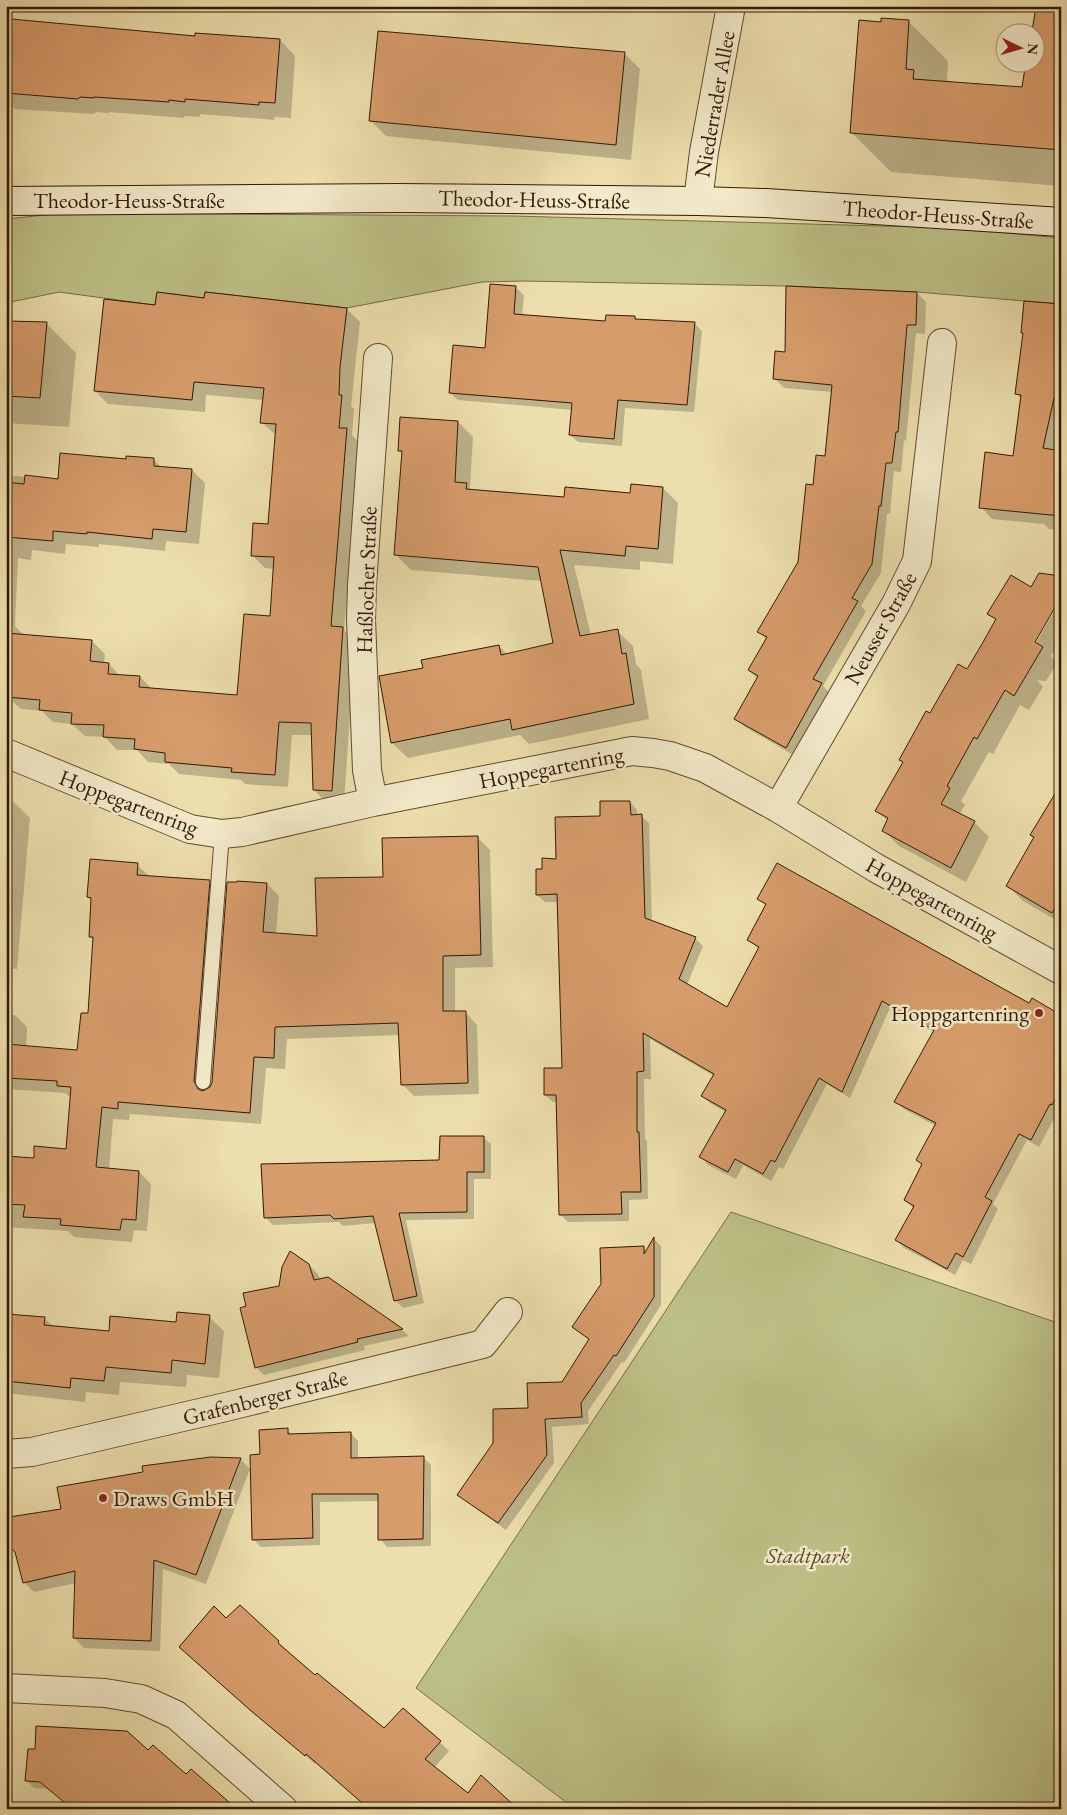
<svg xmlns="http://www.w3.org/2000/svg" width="1067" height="1815" viewBox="0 0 1067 1815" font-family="'EB Garamond',serif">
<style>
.green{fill:#bdc086;stroke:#786c44}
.shadow{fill:#0003}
.building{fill:#d79c6c;stroke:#321803}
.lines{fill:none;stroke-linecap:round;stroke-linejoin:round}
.lane-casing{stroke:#614a2e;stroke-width:16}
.street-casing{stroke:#614a2e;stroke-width:30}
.secondary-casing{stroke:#321803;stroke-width:30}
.lane{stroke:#f3eaca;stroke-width:14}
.street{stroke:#f3eaca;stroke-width:28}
.secondary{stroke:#f3eaca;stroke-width:28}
.poi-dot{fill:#8f2418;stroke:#f3eaca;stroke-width:2}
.labels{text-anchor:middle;stroke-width:5;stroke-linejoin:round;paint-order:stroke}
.street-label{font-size:22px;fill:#321803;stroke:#f3eaca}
.poi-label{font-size:22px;fill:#321803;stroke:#f3eaca;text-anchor:end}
.park-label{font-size:22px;font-style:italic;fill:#5c4a2a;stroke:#f3eaca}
</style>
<rect width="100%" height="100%" fill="#eddfad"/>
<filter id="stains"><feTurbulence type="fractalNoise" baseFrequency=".004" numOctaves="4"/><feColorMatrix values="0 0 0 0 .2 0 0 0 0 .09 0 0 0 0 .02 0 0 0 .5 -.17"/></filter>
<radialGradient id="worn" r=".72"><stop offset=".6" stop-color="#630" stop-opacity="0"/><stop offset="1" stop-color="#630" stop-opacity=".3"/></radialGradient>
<path class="green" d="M64 213 513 216 956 228 1061 238V304L917 292 786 286 524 281 482 282 347 308 205 292 204 298 157 292 155 305 59 292 6 303V219Z
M731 1212 1061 1324V1809H575L416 1688Z"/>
<path class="shadow" d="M1037 6H1061V186L891 172 851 132 882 23 908 21 948 61 947 83 1023 88 1034 62V32H1033Z
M6 28 280 40 295 56 291 118 274 117 275 120 200 114V117L184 116V118L109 112V113L96 112 94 114 15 109 6 100Z
M624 53 640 69 631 160 386 136 371 121Z
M516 288 524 295 522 316 606 323 635 318 637 320 694 323 702 331 694 412 625 408 622 446 578 442 570 435 573 410 458 400 450 393 487 349Z
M917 293 926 302 925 334 916 333 906 441 904 440 901 472 894 471 890 514H887L881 573 861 606 866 611 823 686 830 693 795 756 745 727 736 719 758 679 749 670 767 640 759 631 799 562 814 486 826 458 833 392 784 388 775 379 786 354Z
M205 300 347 309 360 322 351 406 354 409 352 435 360 443 344 630 355 641 344 803H327L314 790 312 735H292L288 787 245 784 241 780 179 774 169 764 148 762 137 750H117L105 737 85 736 72 724 53 722 42 711 21 709 6 696V475L60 480 127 460H154L162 468 192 470 205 483 199 544 166 541 165 551 99 544V547L66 544 65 554 32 550 31 560 18 558 15 626 25 636 92 641 105 654 104 664H109L120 676 140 677 152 689 238 696 271 617 274 569 265 568 252 555 270 525 276 435 261 422 264 400 206 395 205 412 108 404 95 391 156 307Z
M1061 305V430L1056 452H1061V530L1049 529 1044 524 992 519 981 507 1014 457 1022 399 1016 394Z
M6 322 46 323 76 353 69 427 6 423Z
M458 422 473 437 470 488 473 491 565 499 631 494 663 488 678 503 673 564 640 561V570L574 565 591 635 617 631 633 646 636 664 641 670 649 719 529 744 520 735 408 758 392 743 424 669 499 646 508 655 554 643 542 581 411 570 396 555 403 454 399 450Z
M1011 577 1031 647 1033 648 1061 599V638L1051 656 1057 663 1046 681 1037 680 1043 687 1029 710 1020 705 993 754 989 752 961 801 965 805 959 815 974 822 989 837 966 882 899 846 883 830 888 821 877 811 904 764 900 760 931 715 968 670 996 621 989 613Z
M1061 789V923L1023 901 1008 886 1035 838 1032 835Z
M6 801 14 802 30 818 17 969 6 968Z
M630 802 637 810V816H641L649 823 652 922 695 938 703 946 687 985 727 1009 759 949 749 940 766 906 759 899 1061 1046V1110L1060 1112 1058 1111 1039 1147 1027 1140 993 1204 998 1209 971 1264 963 1260 955 1275 904 1248 897 1240 914 1209 905 1200 923 1166 918 1160 936 1126 904 1109 896 1101 934 1032 890 1008 850 1098 827 1084 783 1169 779 1167 771 1181 743 1165 736 1179 708 1165 701 1157 726 1112 710 1103 703 1096 714 1076 650 1039 651 1079H644L645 1139 647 1141 648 1199 629 1200V1221L568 1222 561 1215 558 1102H553L545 1095 563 1069 558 902H545L537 895 544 870 557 860 602 817Z
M478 838 490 850 493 967 455 968V1013L465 1012 477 1025 479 1094 414 1096 402 1084 400 1035 287 1039 285 1069 266 1068 261 1124 130 1114 129 1120 113 1119 109 1170 139 1172 151 1184 147 1231 134 1230 132 1242 74 1237 68 1231 6 1227V1157L35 1160 67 1150 71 1098 65 1093 6 1089V1014L15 1015 27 1027 26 1047 78 1051 89 1014 94 940 90 936 93 901 88 897 137 865 150 877 209 882 221 894 206 1092 211 1088 267 884 279 896 276 934 318 938 385 878Z
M483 1137 491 1144V1179H474V1219L406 1220 424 1303 403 1308 395 1300 376 1223 343 1226 339 1222 273 1225 265 1217 440 1162Z
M654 1239 661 1246V1305L624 1363 622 1362 588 1411 589 1424 552 1427 554 1463 506 1530 467 1502 459 1494 529 1409 562 1383 590 1340 573 1326 643 1247 647 1251Z
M291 1253 310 1266 318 1274 320 1280 328 1278 402 1330 409 1336 364 1346 365 1350 264 1375 256 1367 248 1306 280 1287Z
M6 1311H12L16 1316 44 1318 54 1327 110 1332 177 1323 209 1317 224 1331 219 1378 187 1375 186 1387 120 1382 119 1395 86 1392 85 1402 6 1393Z
M287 1430 293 1435 351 1433 358 1441V1459L424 1458 431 1465V1546L387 1547 380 1539V1501L320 1502V1545L261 1547 253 1539 261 1456Z
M240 1459 250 1469 206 1584 163 1569 160 1651 84 1648 74 1638 76 1583 34 1592 24 1582 63 1510Z
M226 1620 278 1642 315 1677 385 1730 440 1742 449 1751 434 1768 468 1794 316 1762 315 1764 189 1656Z
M148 1752 226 1801 34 1788 26 1780Z"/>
<path class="building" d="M1036 6H1061V150L850 133 859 20 881 22V18L909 20 906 69 914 70 913 79 1022 87 1026 62H1034V32H1032Z
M11 19 195 36V33L280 39 275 103 259 102V105L185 99V102L169 100V102L94 97V98L80 97 78 99 6 93V27H10Z
M378 31 625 52 616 145 369 121Z
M490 284 516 286 514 314 605 321 606 315 635 316V319L695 322 687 405 618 400 614 439 569 435 572 403 449 393 453 345 485 348Z
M786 286 917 292 916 325H907L898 432H896L892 463H886L881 506H879L872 564 852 598 858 601 813 679 822 683 786 748 734 719 758 676 748 670 767 637 757 632 798 562 806 484 813 485 816 455 825 456 832 385 773 379 775 351 785 352Z
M157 292 204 298 205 292 347 308 340 367 339 395H342L339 428H347L331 626 343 627 332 791 313 790 311 723 279 722 275 775 231 772 232 768 165 762V753L134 749 135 739 103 737 104 725 71 724 72 713 39 710 40 700 6 697V633L92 640 90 661 109 663 108 674 140 676 139 687 237 695 244 614 270 616 274 557 251 556 253 523 268 524 276 424 260 423 264 388 194 382 192 400 94 391 104 299 155 305Z
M1024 301 1061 304V399L1054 398 1043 448 1061 451V516L979 508 985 452 1013 456 1021 395 1015 394 1023 333H1021Z
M6 321 47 322 40 398 6 396Z
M400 417 458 421 455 482 467 483 466 489 564 497 565 487 630 493 631 484 663 487 658 549 626 546 625 556 560 550 580 636 618 629 622 654 626 653 634 704 512 730 510 719 391 743 379 676 423 668 421 660 499 645 501 655 553 643 538 567 394 555 402 451H398Z
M60 453 126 459V456L154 458V466L192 469 186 532 153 529 152 539 87 532V534L53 531V541L6 537V482L24 484 25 475 58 479Z
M1039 573 1061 576V597L1035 642 1043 647 1014 696 1005 690 977 739 974 737 947 786 950 788 941 804 975 821 951 868 882 831 888 818 875 811 903 762 899 760 926 711 930 713 958 664 967 669 982 644 996 619 987 614 1011 575 1031 587Z
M1061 784V898L1052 913 1006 886 1034 837 1030 835Z
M600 801H630L631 815 642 814 645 918 696 937 679 979 727 1007 759 947 747 940 766 904 757 899 777 863 1029 1003 1032 998 1061 1015V1088L1052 1105 1050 1104 1031 1140 1019 1134 985 1197 992 1201 963 1257 956 1253 947 1269 895 1240 914 1206 904 1200 922 1164 916 1160 936 1123 894 1102 934 1030 882 1001 842 1092 819 1078 775 1162 771 1160 763 1174 735 1159 728 1172 699 1157 726 1110 701 1096 714 1074 643 1033 644 1071 637 1072V1132H639L641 1192H621L622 1214 559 1215 556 1095H544V1068H562L557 894 536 895V869H542V858L556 859 555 817 600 816Z
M478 836 481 955 443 956V1011H466L468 1083 401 1085 398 1023 275 1027 274 1058 254 1057 250 1113 118 1102V1109L102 1107 96 1167 139 1171 136 1220 122 1219 120 1230 60 1225 61 1219 23 1217 25 1205 6 1204V1156L34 1158V1146L66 1149 71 1087 57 1086V1081L6 1078V1044L77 1050 81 1013H88L93 937H89L91 898 87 897 90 859 138 863 137 875 210 880 194 1081 198 1089 203 1091 210 1087 212 1083 227 882H237V881L267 883 263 932 317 936 315 878 383 877 382 838Z
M440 1136H484V1172H467V1212L399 1213 417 1296 394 1301 373 1216 334 1219 330 1215 264 1218 261 1164 439 1160Z
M654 1237V1297L616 1356 614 1355 581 1403 582 1417 545 1419 547 1455 498 1523 457 1495 493 1443V1409L528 1408 527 1383 562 1382 589 1339 572 1327 601 1284 600 1248 644 1246V1254Z
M290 1251 309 1264 314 1280 328 1277 403 1329 357 1339 358 1342 255 1368 240 1308 246 1306 243 1293 279 1286 282 1267Z
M177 1312 210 1315 205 1364 172 1360 171 1373 106 1367 104 1381 71 1378 70 1388 6 1381V1314L45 1317 44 1325 109 1331 110 1316 176 1322Z
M288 1428V1434L351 1432V1458L424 1456 423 1539 378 1540V1494H312L313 1538 252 1540 250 1455 260 1454 259 1430Z
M211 1457 241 1458 196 1575 154 1560 151 1641 73 1638 75 1571 23 1583 15 1552 9 1546V1517L61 1509 57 1487 143 1472 142 1466Z
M240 1605 279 1641 278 1643 315 1675 317 1673 384 1728 403 1708 441 1741 425 1759 468 1793 481 1775 518 1809H369L306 1754 305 1756 250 1710 179 1647 214 1606 226 1618Z
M36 1726 127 1731 148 1750 153 1745 186 1774 191 1769 237 1809H72L40 1782 25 1781 28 1749H35Z"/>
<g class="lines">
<g class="lane-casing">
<path id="lane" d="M203 1082 222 834"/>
</g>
<g class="street-casing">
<path id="street" d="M698 201 704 152 731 6
M6 753 190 829 222 834 242 832 373 802 632 751 653 753 670 756 705 768 778 808 876 868 1061 970
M373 802 367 770 361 619 362 585 378 358
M778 808 896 604 917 561 942 343
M6 1454 32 1452 230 1406 483 1344 508 1312
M6 1688 105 1693 141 1699 176 1715 283 1809"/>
</g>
<g class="secondary-casing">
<path id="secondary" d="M6 201 399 198 698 201 766 203 1061 222"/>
</g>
<use href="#lane" class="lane"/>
<use href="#street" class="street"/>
<use href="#secondary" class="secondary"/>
</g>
<g class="poi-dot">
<circle cx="1039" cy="1013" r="5"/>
<circle cx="103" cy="1498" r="5"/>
</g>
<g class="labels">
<g class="street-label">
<text transform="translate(714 104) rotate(-80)" y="8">Niederrader Allee</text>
<text transform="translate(534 199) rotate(1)" y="8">Theodor-Heuss-Straße</text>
<text x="129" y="208">Theodor-Heuss-Straße</text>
<text transform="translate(938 214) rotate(4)" y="8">Theodor-Heuss-Straße</text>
<text transform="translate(366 580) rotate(-88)" y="8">Haßlocher Straße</text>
<text transform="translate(880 628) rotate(-61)" y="8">Neusser Straße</text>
<text transform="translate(551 767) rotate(-11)" y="8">Hoppegartenring</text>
<text transform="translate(129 802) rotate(21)" y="8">Hoppegartenring</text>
<text transform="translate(932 898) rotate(29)" y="8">Hoppegartenring</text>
<text transform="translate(265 1397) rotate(-14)" y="8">Grafenberger Straße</text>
</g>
<g class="poi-label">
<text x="1029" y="1021">Hoppgartenring</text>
<text x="113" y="1506" text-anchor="start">Draws GmbH</text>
</g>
<g class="park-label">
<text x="808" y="1563">Stadtpark</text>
</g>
</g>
<rect width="1067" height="1815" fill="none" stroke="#eddfad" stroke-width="25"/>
<rect x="8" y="8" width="1052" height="1800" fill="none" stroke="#321803" stroke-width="2.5"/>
<rect x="12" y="12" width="1042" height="1790" fill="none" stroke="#321803"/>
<g transform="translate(1020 48) rotate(95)"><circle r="24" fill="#f3eaca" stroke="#a6967a"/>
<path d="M0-4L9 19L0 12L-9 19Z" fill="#8f2418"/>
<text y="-8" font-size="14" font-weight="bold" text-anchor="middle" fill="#321803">N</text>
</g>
<rect width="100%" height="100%" filter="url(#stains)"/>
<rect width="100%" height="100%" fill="url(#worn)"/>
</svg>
